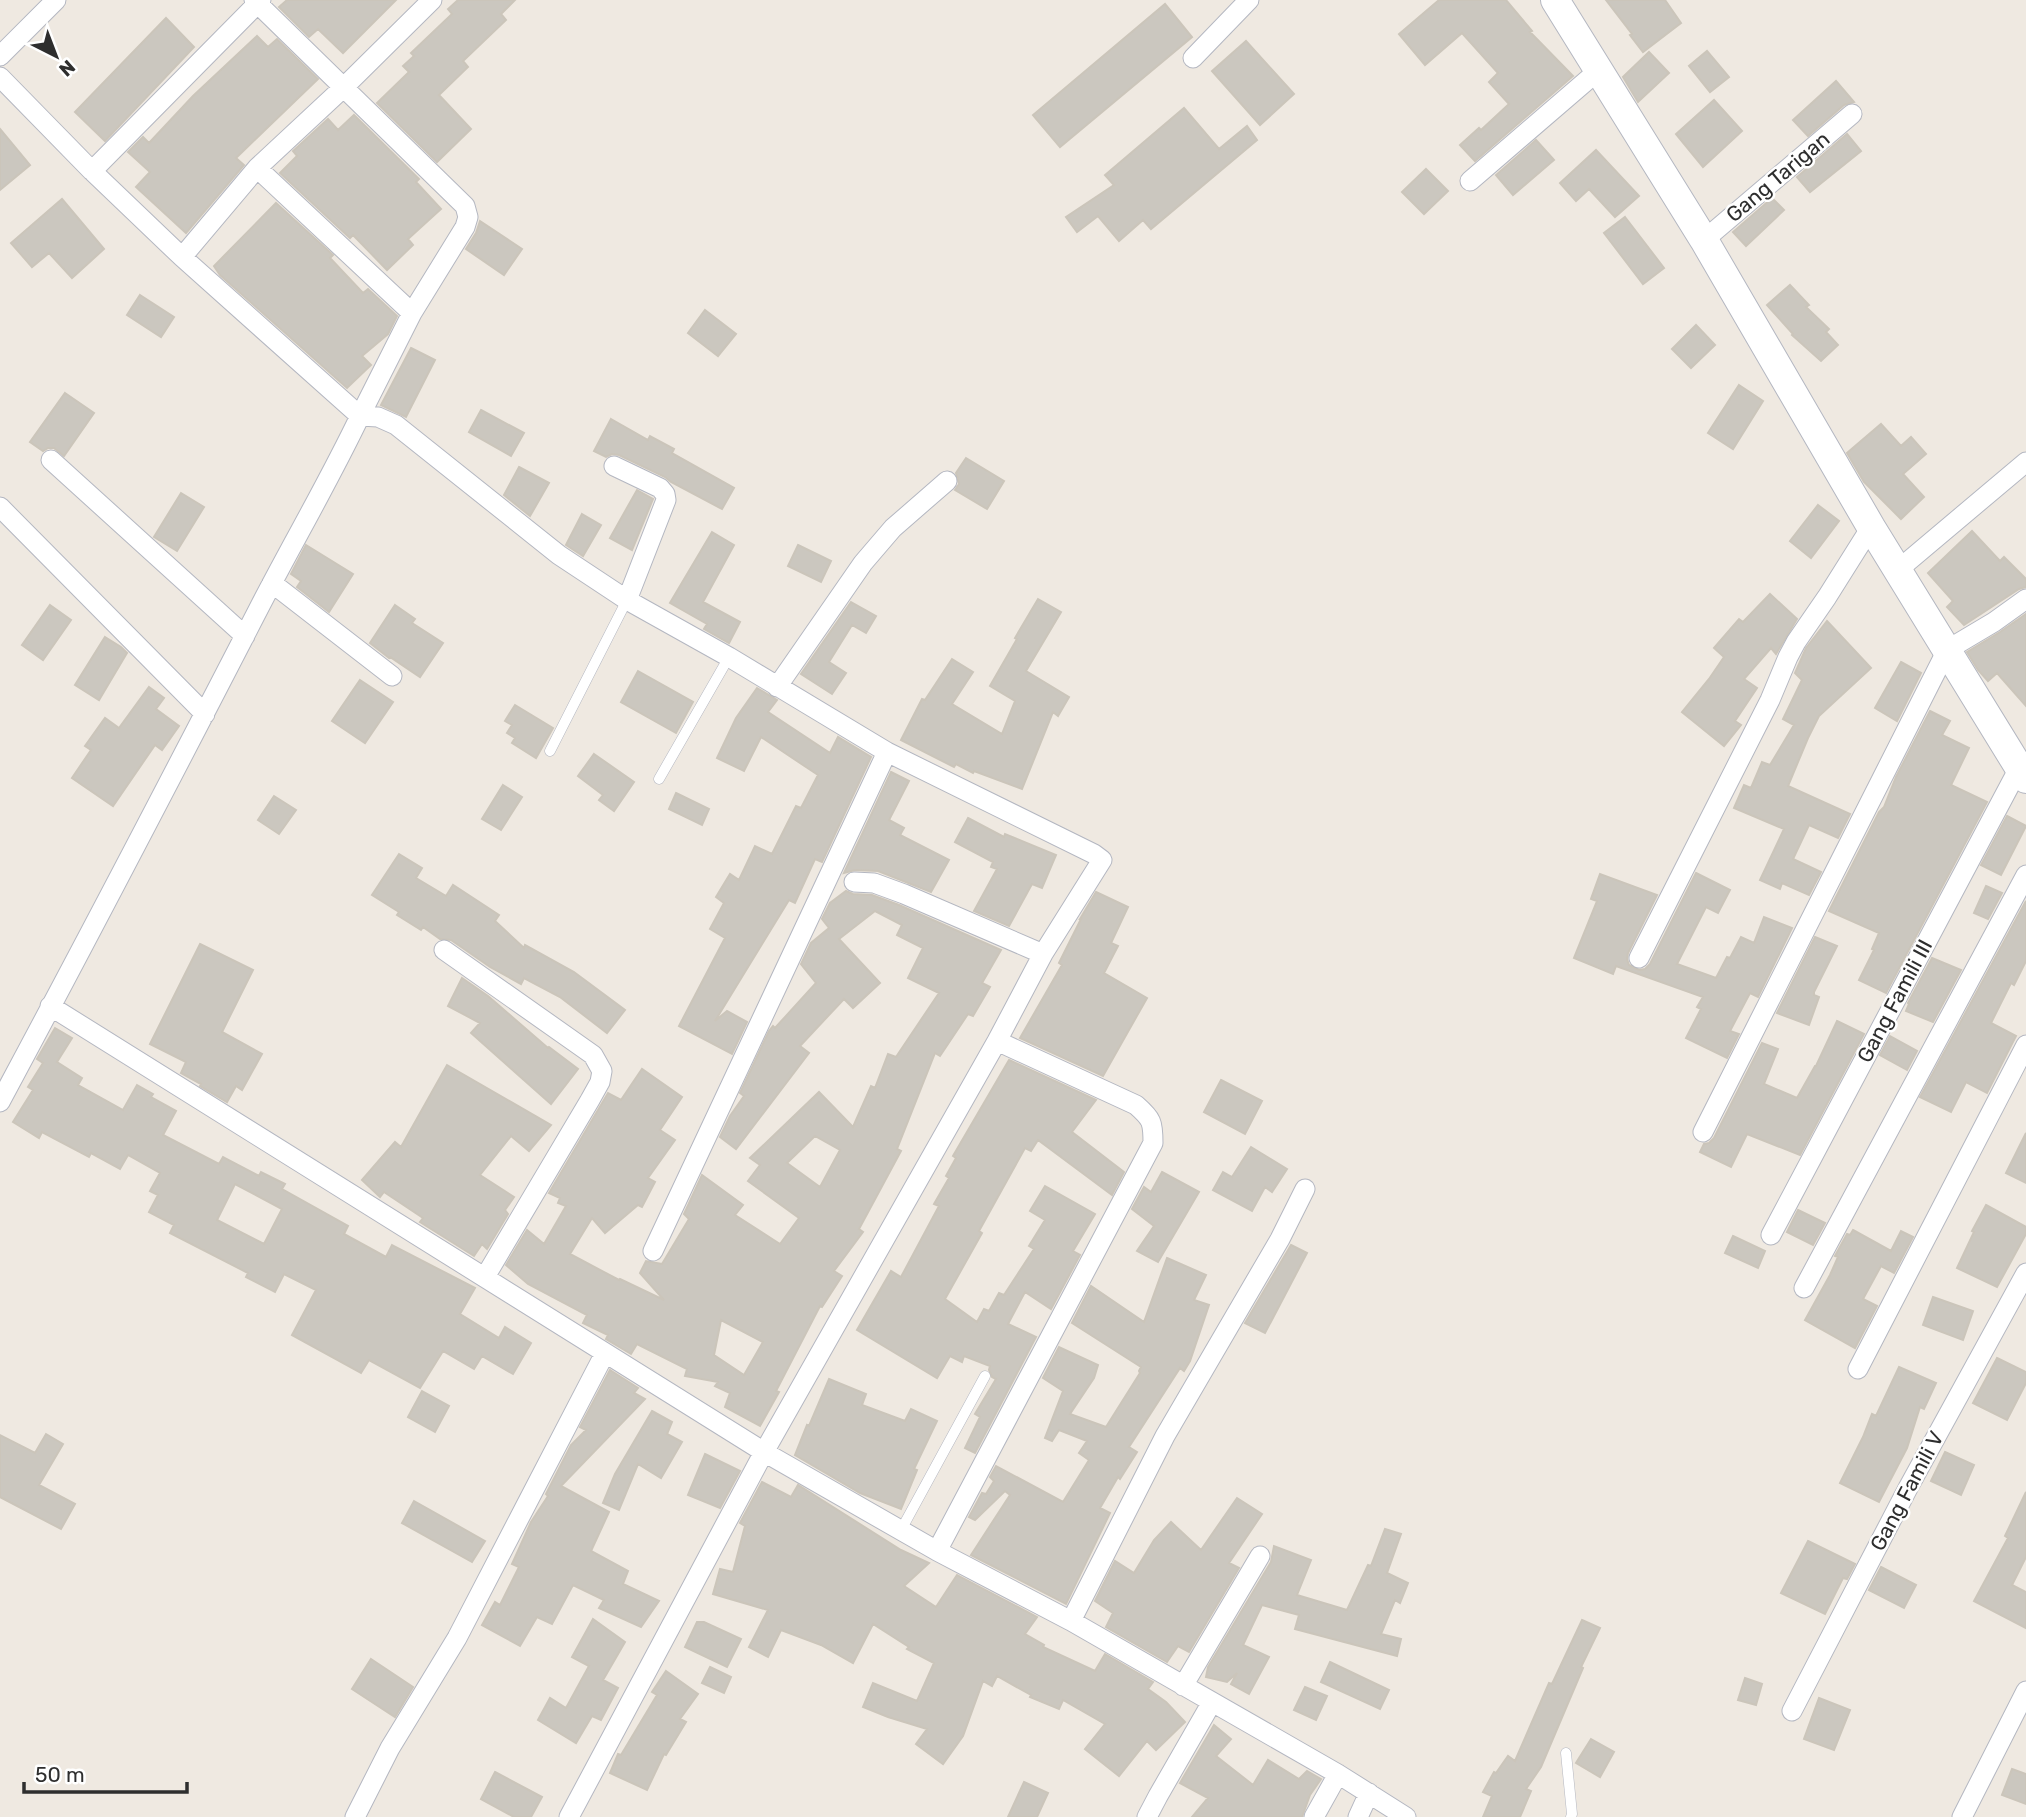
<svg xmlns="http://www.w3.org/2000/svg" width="2026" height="1817" viewBox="0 0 2026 1817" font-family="Rubik,sans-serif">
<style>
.building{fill:#cbc7bf;stroke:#cbc5ba;stroke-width:2;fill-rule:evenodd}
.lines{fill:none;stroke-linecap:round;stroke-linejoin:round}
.lane-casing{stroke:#b4b7c1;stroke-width:11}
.street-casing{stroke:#b4b7c1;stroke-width:21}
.secondary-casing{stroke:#b4b7c1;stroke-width:30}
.lane{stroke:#fff;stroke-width:10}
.street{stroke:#fff;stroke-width:19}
.secondary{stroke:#fff;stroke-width:28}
.labels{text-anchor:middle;stroke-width:5;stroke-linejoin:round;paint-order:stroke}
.street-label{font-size:21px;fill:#2e2e2e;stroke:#fff}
</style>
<rect width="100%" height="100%" fill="#efe9e1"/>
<path class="building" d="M287 0H396L343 53 318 29 309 37 279 7Z
M458 0H515L501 14 506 20 463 61 468 67 439 95 471 129 437 162 377 103 409 72 403 66 414 56 411 53 452 14 448 9Z
M1439 0H1506L1532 31 1530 32 1573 76 1475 161 1460 145 1479 128 1481 130 1509 104 1489 82 1498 73 1462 33 1425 65 1399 34Z
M1606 0H1665L1681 23 1643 52 1630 35 1632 34Z
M1165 4 1192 37 1060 147 1033 115Z
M166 18 194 47 105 141 75 112Z
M257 36 268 47 277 39 318 79 236 158 244 165 186 233 136 187 150 172 128 152 143 137 149 143 193 96Z
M1246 41 1294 94 1260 125 1212 71Z
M1707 51 1729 77 1710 92 1689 66Z
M1649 52 1669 73 1638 102 1623 77Z
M1836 81 1854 102 1844 105 1808 136 1793 120Z
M1714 100 1742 131 1703 167 1676 134Z
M1184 108 1219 149 1247 126 1257 140 1151 229 1143 220 1119 241 1098 216 1077 232 1066 217 1114 185 1105 175Z
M354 115 419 179 416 182 441 209 408 239 413 245 387 270 353 235 350 238 280 173 297 156 293 151 328 119 338 130Z
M0 129 30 165 0 190Z
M1847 134 1861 151 1810 192 1797 177Z
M1536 140 1554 160 1513 195 1496 175Z
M1596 150 1639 196 1615 217 1589 189 1576 201 1560 183Z
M1426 169 1448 191 1424 214 1402 192Z
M1772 198 1784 210 1746 246 1733 232Z
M62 199 104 249 72 278 49 253 32 267 11 243Z
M276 203 333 255 330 258 363 293 368 289 397 316 388 334 362 356 371 365 347 388 220 275 214 266Z
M1625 217 1664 268 1643 284 1604 233Z
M480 221 522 249 504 275 466 249 476 233Z
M1790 285 1809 305 1806 307 1829 329 1826 332 1838 345 1821 361 1792 335 1793 334 1767 305Z
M140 295 174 317 161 337 127 315Z
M705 310 736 334 718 356 688 333Z
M1696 325 1715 345 1691 368 1672 349Z
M411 348 435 360 406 417 381 405Z
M1739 385 1763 401 1733 449 1708 433Z
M65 393 94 413 64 456 54 448H48L43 451 30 442Z
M481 410 524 433 511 456 469 432Z
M611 419 648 440 650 436 674 449 672 453 734 488 722 509 671 482 665 477 619 455 612 454 606 457 594 451Z
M1881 424 1901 446 1911 437 1926 454 1903 474 1924 497 1901 519 1864 482 1847 453Z
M966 458 1004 481 987 509 955 490 959 484 956 473Z
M519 467 549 483 530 516 504 495Z
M637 490 653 499 632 550 610 538Z
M181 493 204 507 177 551 154 537Z
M1818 505 1839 521 1811 558 1790 541Z
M582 514 601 525 583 556 566 545Z
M1972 531 2000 561 2004 557 2026 579V587L2019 589 1964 625 1947 607 1953 601 1928 573Z
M712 532 734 545 703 602 740 622 729 643 704 629 707 624 670 603Z
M306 545 353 574 329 612 297 587 301 581 291 574Z
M798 545 831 561 821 582 788 566Z
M1770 594 1797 619 1776 654 1771 648 1744 679 1757 688 1735 721 1741 725 1724 746 1682 712 1709 679 1724 657 1714 648 1739 619 1743 622Z
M1038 599 1061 612 1026 671 1069 697 1058 716 1053 712 1022 789 974 771 973 773 956 764 954 767 901 740 922 699 925 700 952 659 973 672 952 704 1002 734 1015 701 990 686 1017 639 1015 638Z
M851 602 876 616 866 633 852 625 829 662 846 673 832 694 801 674Z
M50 605 71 620 43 660 22 645Z
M395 605 415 619 412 623 443 643 420 677 390 657 389 658 370 643Z
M2026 614V706L1997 673 1988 681 1978 670 1967 652 2000 632Z
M1827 621 1871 668 1819 716 1808 738 1788 786 1850 814 1838 838 1809 825 1793 859 1821 872 1809 895 1782 883 1780 889 1760 880 1784 829 1734 808 1744 785 1751 788 1762 762 1770 765 1794 725 1783 719 1802 680 1795 673 1806 648Z
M105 637 121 647 127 653 99 700 75 685Z
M1901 662 1921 673 1897 721 1875 708Z
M638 671 693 702 676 733 621 702Z
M360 680 393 702 365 743 332 721Z
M149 687 164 698 156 709 179 726 162 750 155 745 113 806 72 778 91 750 85 746 105 718 119 728Z
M757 688 777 700 768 712 830 753 838 737 871 757 822 862 815 859 795 903 789 900 715 1021 727 1011 747 1022 732 1054 679 1026 725 938 710 929 724 903 716 897 730 874 739 880 755 846 772 854 796 806 801 808 818 775 761 737 744 771 717 758 736 718Z
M515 705 553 728 536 758 512 743 515 738 507 733 512 725 505 721Z
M1930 711 1950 721 1942 735 1969 748 1951 785 1987 802 1886 993 1859 980 1874 950 1872 949 1879 933 1829 911 1879 812 1884 807 1896 777Z
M594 754 634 782 614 811 599 800 603 795 578 776Z
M891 772 909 781 889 820 904 828 900 835 949 860 931 892 878 871 855 870 844 873Z
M503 785 522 797 501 830 482 819Z
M676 793 709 809 702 825 669 809Z
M274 796 296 810 279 834 258 820Z
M2007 816 2026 826 2001 875 1981 865Z
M968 818 1004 837 1005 834 1056 855 1042 888 1032 884 1009 926 974 911 997 869 991 867 993 862 955 842Z
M399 854 422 868 416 878 446 896 453 885 499 915 495 921 524 948 525 945 574 972 625 1010 607 1033 560 997 524 978 521 984 490 967 451 940 440 939 423 927 421 930 397 915 399 912 372 895Z
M1696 873 1730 890 1718 913 1706 907 1677 964 1716 978 1727 957 1730 958 1741 937 1754 943 1764 917 1792 928 1758 997 1750 993 1730 1031 1739 1034 1727 1058 1686 1038 1701 1009 1697 1007 1703 997 1616 966 1613 974 1574 958 1597 901 1591 899 1600 874 1657 895 1628 953 1627 959 1629 965 1639 970 1645 969 1650 964Z
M1986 886 2002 893 1988 919 1974 913Z
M846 891 853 894 872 895 899 905 1001 950 982 983 990 987 973 1016 968 1014 940 1056 935 1053 897 1149 901 1151 859 1229 863 1232 834 1271 842 1276 822 1307 820 1306 776 1391 779 1392 760 1426 725 1407 730 1393 715 1386 718 1382 685 1376 687 1369 637 1344 631 1354 606 1339 608 1335 583 1323 587 1315 528 1284 506 1265 527 1230 544 1244 566 1206 558 1203 560 1198 549 1193 608 1093 621 1100 642 1069 682 1097 660 1130 675 1140 648 1178 655 1182 642 1207 638 1205 605 1233 592 1218 570 1254 619 1280 620 1279 664 1300 640 1273 646 1261 662 1264 689 1219 684 1214 702 1175 743 1205 735 1215 780 1244 799 1218 748 1181 760 1165 750 1158 819 1092 853 1127 871 1086 875 1088 888 1054 896 1057 939 993 908 978 923 948 897 935 902 925 875 911 839 939 880 983 853 1008 844 999 800 1046 809 1053 736 1149 720 1137 730 1116 744 1096 740 1093 769 1031 773 1026 775 1028 816 983 801 964 811 943 829 928 822 919 830 903ZM815 1136 840 1150 820 1187 787 1163ZM721 1320 763 1342 744 1375 714 1355Z
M1096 892 1128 907 1111 943 1118 946 1104 973 1147 998 1103 1076 1020 1038 1062 965 1059 963 1081 919H1080Z
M2026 901V961L2014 985 2011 983 1991 1023 2016 1036 1987 1093 1966 1082 1951 1112 1920 1097Z
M1815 937 1837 946 1814 992V995L1819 997 1809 1025 1777 1013Z
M200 944 253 970 222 1032 262 1054 242 1090 236 1086 227 1102 200 1086 201 1084 181 1073 186 1062 150 1044Z
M1932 958 1961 970 1933 1022 1906 1011 1909 1004 1908 1003Z
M462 978 488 996 548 1048 549 1047 578 1069 551 1104 471 1033 480 1023 448 1006Z
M1837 1021 1864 1034 1800 1155 1747 1134 1731 1167 1700 1152 1704 1144 1709 1143 1714 1138 1762 1043 1778 1049 1764 1084 1797 1098 1815 1066H1816Z
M55 1028 72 1038 57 1062 82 1078 78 1085 123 1110 137 1085 153 1094 151 1097 176 1111 163 1135 219 1164 223 1157 259 1176 261 1172 285 1184 282 1189 348 1226 344 1234 386 1257 392 1245 475 1288 460 1314 499 1338 505 1327 531 1343 513 1374 482 1356 474 1369 443 1351 420 1388 369 1360 361 1373 292 1335 316 1290 284 1274 275 1292 246 1277 248 1273 170 1233 174 1225 149 1212 158 1195 150 1191 160 1173 128 1155 120 1169 91 1153 89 1157 42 1132 39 1138 13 1122 33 1090 28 1087 43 1063 37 1059ZM235 1184 282 1209 264 1244 217 1220Z
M1890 1036 1917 1051 1907 1070 1880 1055Z
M1009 1060 1096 1100 1072 1132 1124 1172 1112 1195 1038 1140 1031 1151 1025 1148 979 1231 982 1233 945 1299 977 1322 984 1309 989 1311 999 1293 1004 1295 1034 1249 1029 1246 1045 1220 1030 1211 1045 1186 1095 1214 1073 1251 1080 1255 1051 1309 1025 1292 1008 1324 1036 1337 975 1453 965 1448 980 1417 975 1414 996 1379 992 1377 989 1370 990 1366 964 1356 962 1362 950 1356 937 1378 857 1330 891 1271 901 1277 939 1206 934 1204 949 1178 946 1176 956 1158 953 1156Z
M447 1065 551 1125 529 1151 511 1136 480 1175 514 1197 505 1210 508 1214 487 1249 482 1244 474 1256 420 1222 423 1218 384 1192 380 1197 362 1180 395 1142 401 1147Z
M1221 1080 1262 1101 1245 1134 1204 1112Z
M2026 1133V1183L2006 1173Z
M1251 1147 1287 1169 1272 1192 1265 1187 1252 1211 1213 1190 1223 1172 1232 1177Z
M1162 1172 1199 1192 1158 1262 1137 1251 1154 1226 1132 1209 1144 1187 1151 1192Z
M1986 1205 2026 1227V1234L1997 1287 1957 1268 1974 1232 1972 1231Z
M1798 1210 1825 1223 1813 1245 1787 1232Z
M1853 1230 1891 1251 1901 1231 1913 1237 1894 1273 1881 1266 1863 1299 1877 1306 1855 1348 1805 1320 1830 1275 1838 1257 1835 1256 1847 1234 1850 1235Z
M1733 1236 1765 1251 1758 1268 1725 1253Z
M1291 1245 1307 1253 1265 1333 1245 1323Z
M1167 1258 1206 1275 1194 1300 1209 1305 1190 1361 1184 1371 1180 1368 1129 1447 1137 1452 1120 1479 1118 1477 1100 1508 1110 1513 1066 1604 971 1555 1010 1495 1005 1491 975 1520 969 1517 982 1493 986 1494 994 1481 990 1477 996 1466 1063 1502 1089 1460 1079 1453 1087 1441 1059 1430 1052 1441 1045 1438 1063 1391 1043 1378 1059 1347 1098 1365 1094 1378 1070 1414 1106 1427 1140 1373 1139 1371 1141 1367 1072 1323 1091 1286 1144 1322Z
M1933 1297 1973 1311 1963 1340 1923 1325Z
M1997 1358 2026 1372V1383L2007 1420 1973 1403Z
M1899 1367 1936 1383 1924 1409 1920 1407 1907 1448 1879 1502 1840 1483 1863 1437 1872 1414 1876 1416Z
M610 1370 638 1388 634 1393 645 1399 561 1486 609 1512 591 1551 628 1571 623 1584 659 1601 641 1627 599 1608 604 1600 573 1585 552 1624 537 1617 520 1646 482 1625 495 1602 500 1605 519 1567 512 1564 531 1522 548 1496 546 1494 571 1445 586 1430 580 1427Z
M829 1379 866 1394 862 1405 905 1421 911 1409 937 1421 914 1469 917 1470 901 1509 860 1493 795 1455 807 1425 809 1426Z
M422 1391 449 1406 435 1432 408 1417Z
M652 1411 672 1422 667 1434 682 1442 661 1478 638 1464 619 1510 603 1503 615 1474Z
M46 1434 63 1444 39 1485 75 1504 61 1529 0 1497V1435L35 1453Z
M1945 1452 1974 1465 1961 1495 1931 1481Z
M705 1454 740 1471 720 1508 688 1495Z
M762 1482 791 1497 798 1485 901 1550 929 1563 904 1586 936 1607 957 1575 1037 1617 1025 1634 1044 1645 1043 1647 1095 1671 1105 1654 1153 1682 1148 1689 1166 1702 1185 1722 1156 1750 1147 1741 1119 1776 1085 1749 1105 1724 1063 1700 1059 1709 1030 1697 1031 1695 997 1676 992 1686 983 1681 963 1736 943 1764 916 1744 927 1729 888 1717 863 1707 873 1683 917 1701 934 1663 907 1649 909 1647 873 1624 853 1663 821 1645 781 1630 768 1657 749 1647 768 1610 713 1594 720 1569 733 1572 745 1526 740 1523Z
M2026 1492V1557L2012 1585 2026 1592V1628L1974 1601 2008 1538 2005 1536Z
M1237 1498 1262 1514 1229 1563 1239 1568 1189 1652 1178 1646 1167 1662 1106 1627 1113 1613 1095 1601 1115 1561 1134 1573 1154 1540 1171 1522 1201 1550Z
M414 1501 485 1541 472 1562 402 1523Z
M1385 1529 1401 1534 1387 1573 1408 1583 1400 1603 1395 1600 1381 1634 1401 1639 1397 1656 1295 1629 1299 1615 1262 1605 1243 1645 1269 1657 1249 1694 1231 1684 1237 1673 1227 1682 1206 1677 1208 1667 1271 1562 1274 1546 1311 1560 1297 1595 1347 1610 1368 1565 1371 1566Z
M1808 1541 1855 1564 1847 1579 1843 1578 1825 1614 1781 1593Z
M1881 1567 1916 1585 1904 1608 1869 1590Z
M593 1619 625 1642 603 1680 618 1688 601 1720 592 1716 576 1743 538 1720 550 1698 566 1708 589 1666 572 1657Z
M1582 1620 1600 1628 1581 1667 1583 1668 1541 1767 1526 1789 1531 1791 1520 1817H1483L1492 1796 1483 1792 1494 1772 1496 1773 1508 1756 1515 1761 1549 1683 1552 1684Z
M697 1622H704L741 1639 727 1667 685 1647Z
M371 1659 413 1687 395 1717 352 1689Z
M1330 1662 1389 1690 1380 1709 1321 1682Z
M710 1667 731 1677 724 1693 702 1683Z
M666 1671 698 1694 680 1719 686 1722 666 1755 664 1754 647 1790 610 1773 618 1754 621 1755 657 1695 652 1692Z
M1745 1678 1762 1684 1756 1705 1738 1700Z
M1305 1687 1327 1696 1316 1720 1294 1710Z
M1819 1698 1850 1710 1834 1750 1804 1739Z
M1214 1725 1231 1739 1216 1756 1253 1785 1268 1760 1299 1779 1307 1771 1321 1779 1310 1795 1302 1817H1192L1208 1798 1180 1783Z
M1591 1739 1614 1752 1600 1777 1576 1763Z
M2012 1769 2026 1774V1804L2002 1795Z
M495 1772 542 1797 531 1817H514L481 1799Z
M1024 1782 1048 1793 1037 1817H1008Z"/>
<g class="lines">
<g class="lane-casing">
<path id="lane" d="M550 751 627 600
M659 779 729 657
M901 1530 985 1376
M1566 1753 1572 1814 1571 1817"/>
</g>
<g class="street-casing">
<path id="street" d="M254 0 465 206 468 217 465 227 412 313 360 416 378 417 396 425 559 555 627 600 729 657 887 752 1094 854 1102 860 1043 954 997 1041 764 1452 569 1817
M0 56 56 0
M1193 58 1249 0
M0 77 92 171 182 257 360 416C329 481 292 544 259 608 174 773 88 938 0 1102
M257 168 412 313
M92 171 261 0
M1470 181 1599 70
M1704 240 1852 114
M182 257 257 168 344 87 432 0
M51 460 245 636
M614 466 660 488 665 494 666 500 627 600
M0 507 205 714
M1899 569 2026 462
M272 583 392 676
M777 687 863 563 893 528 947 481
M854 882 874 883 904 894 1043 954
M444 950 593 1055 602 1071 600 1082 590 1100 485 1277
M1639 958 1770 700 1788 657 1796 642 1827 597 1871 527
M50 1006 764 1452 937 1551 1071 1621 1338 1774 1406 1817
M1703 1132 1947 650 1994 622 2026 599
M1771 1235 2019 768
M653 1251 887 752
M1804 1288 2026 875
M1858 1369 2026 1045
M937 1551 1153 1143C1153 1122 1152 1119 1136 1105L997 1041
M1071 1621 1165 1436 1280 1239 1305 1189
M1183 1686 1260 1556
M1792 1711 1908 1488 2026 1273
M355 1817 390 1748 457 1638 605 1353
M1147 1817 1158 1796 1212 1702
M1314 1817 1338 1774
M1358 1817 1369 1793
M1962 1817 2026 1691"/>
</g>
<g class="secondary-casing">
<path id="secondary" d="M1555 0 1704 240 1871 527 2026 779"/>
</g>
<use href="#lane" class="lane"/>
<use href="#street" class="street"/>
<use href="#secondary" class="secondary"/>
</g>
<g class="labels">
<g class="street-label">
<text transform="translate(1778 177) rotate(-40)" y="7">Gang Tarigan</text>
<text transform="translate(1895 1001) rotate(-62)" y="7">Gang Famili III</text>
<text transform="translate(1907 1491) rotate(-62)" y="7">Gang Famili V</text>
</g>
</g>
<g transform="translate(56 56) rotate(138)" stroke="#ffffff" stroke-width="5" paint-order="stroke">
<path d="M0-5L12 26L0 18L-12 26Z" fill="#2e2e2e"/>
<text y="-10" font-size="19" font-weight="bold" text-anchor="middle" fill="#2e2e2e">N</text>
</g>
<path d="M24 1782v10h163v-10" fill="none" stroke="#2e2e2e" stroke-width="3.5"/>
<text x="35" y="1782" font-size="21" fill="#2e2e2e" stroke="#ffffff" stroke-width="5" paint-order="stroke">50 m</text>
</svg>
